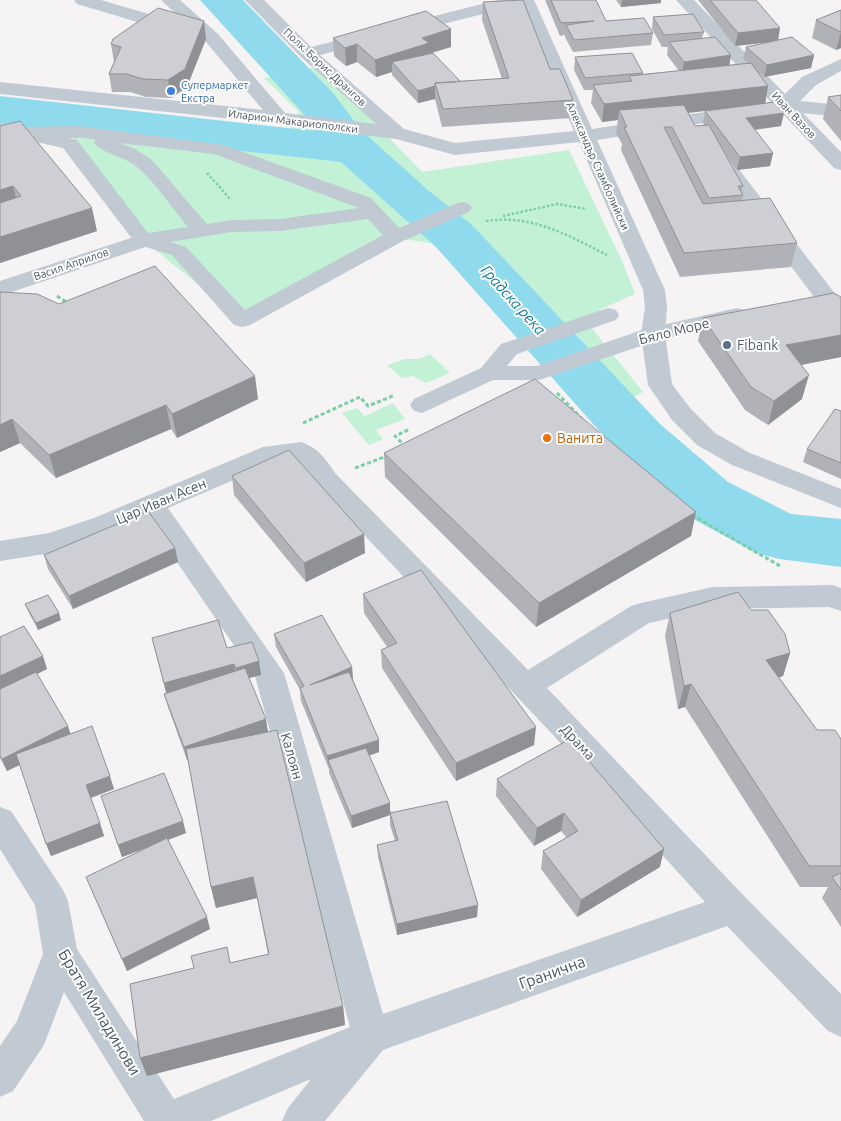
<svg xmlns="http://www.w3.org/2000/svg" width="841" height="1121" viewBox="0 0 841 1121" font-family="Ubuntu,sans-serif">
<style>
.green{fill:#c3f1d5}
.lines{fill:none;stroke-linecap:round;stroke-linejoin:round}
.river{fill:#90daee;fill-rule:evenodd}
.path-far1{stroke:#7ad0a6;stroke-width:2.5;stroke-dasharray:2.5 2;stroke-linecap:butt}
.path{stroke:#7ad0a6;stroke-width:3;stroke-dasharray:4 2.5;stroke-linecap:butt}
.pedestrian{fill:#c1cad2;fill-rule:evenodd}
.minor{fill:#c1cad2;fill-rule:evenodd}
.wall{fill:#b0b2b7;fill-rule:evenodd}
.shaded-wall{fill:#909195}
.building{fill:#cdcfd5;stroke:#909195}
.shop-dot{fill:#3f7fe0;stroke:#fff;stroke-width:2}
.service-dot{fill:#5c6f8a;stroke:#fff;stroke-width:2}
.food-dot{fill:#e8710a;stroke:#fff;stroke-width:2}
.labels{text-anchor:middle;stroke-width:4;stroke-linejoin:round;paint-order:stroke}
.far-street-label{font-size:11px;fill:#4a5661;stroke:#fff}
.far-shop-label{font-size:11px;fill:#366cbe;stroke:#fff;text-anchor:start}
.street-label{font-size:14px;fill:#4a5661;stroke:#fff}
.service-label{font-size:14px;fill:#4e5e75;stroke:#fff;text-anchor:start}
.food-label{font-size:14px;fill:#c56008;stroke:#fff;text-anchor:start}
.water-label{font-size:15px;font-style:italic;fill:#0c7c9b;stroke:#fff}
.near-street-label{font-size:16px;fill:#4a5661;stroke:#fff}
</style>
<rect width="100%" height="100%" fill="#f5f3f3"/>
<path class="green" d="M320 66 422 172 569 150 623 263 635 294 599 310 608 315 587 322 643 392 599 418 578 398 522 326 438 244 396 238 242 320 143 240 70 144 90 111 289 131 299 112 264 78Z
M430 354 450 373 426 383 413 376 402 378 387 365 405 359H419Z
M393 403 405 419 376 430 383 439 369 445 342 413 357 408 365 416Z"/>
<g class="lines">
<path class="river" d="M200 0H243L334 94 360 129 429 191 472 225 660 424 728 482 791 514 841 519V567L779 559 756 553 684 514 618 452 436 247 341 162 0 124V96L315 131 302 112Z"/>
<path class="path-far1" d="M207 173 231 200
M503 216 557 204 587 209
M486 221C531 214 568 235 607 255"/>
<path class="path" d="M57 296 68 303
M557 393 582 419
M303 423 360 397 368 406 395 395
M406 447 395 436 410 429
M355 468 387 456
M692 515 780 566"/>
<path class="pedestrian" d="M78 126 224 145 371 198 399 228 455 204 462 202 469 204 472 208 469 212 403 241 250 325 242 327 234 325 172 255 136 244 63 148 14 137 12 133 14 129 21 127 77 140 148 233 188 227C173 209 154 181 137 167 126 157 101 153 94 143L96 140 71 136 69 132 71 128ZM119 143 214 154 359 208 280 219 231 220 207 224 151 159 133 148ZM368 219 383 235 245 310 186 247 170 242 231 232 280 231Z
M608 308 616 310 619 315 616 320 517 354 507 366H537L645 329 737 308 745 310 748 315 745 320 659 340 539 380H493L422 413 414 411 410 405 414 399 481 368 501 344Z"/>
<path class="minor" d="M74 0H101L186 25 189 29 186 33 180 34 174 33 77 4Z
M161 0H180L218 34 285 113 376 124 301 57 245 0H264L311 47 498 0H534L592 129 771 102 676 0H694L785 94 802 77 841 59V71L816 85 800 101 841 105V117L803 113 841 152V170L834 168 780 111 597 140 665 290 667 307 665 334 672 384 690 408 715 433 750 453 841 489V508L732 465 697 445 672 420 648 385 641 334 645 307 643 290 579 142 455 155 396 139 279 124 0 94V82L263 110 206 42ZM519 5 574 131 455 143 404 129 320 55Z
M0 124 21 127 78 126 85 128 88 132 85 136 78 138 21 139 0 136Z
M720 152 727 154 833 291 836 296 833 301 825 303 817 301 710 158 713 154Z
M143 234 151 235 154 240 151 245 0 296V281Z
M301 442C317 447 326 459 335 473L528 670 631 606 641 603 713 587 832 585 841 588V611L829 607 713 609 649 623 547 688 745 897 841 994V1037L828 1031 727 926 383 1050 325 1121H282L288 1108 311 1079 211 1121H144L64 992 44 1045 13 1091 0 1097V1046L17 1021 43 954 35 905 0 849V807L11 811 63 890 68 901 77 949 174 1099 350 1027 255 676 146 517 112 532 51 553 0 561V541L49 533 94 518 263 447ZM295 460 307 470 317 485 554 736 705 902 383 1014 284 673 168 508 276 462Z"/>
</g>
<path class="wall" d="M545 0H596L606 21 653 33 651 45 573 52 565 37V35L560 36Z
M616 0H661V3L621 7Z
M698 0H756L778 40 814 55 811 68 764 77 758 72 768 86 765 103 781 126 755 130 773 153 770 166 737 170 724 152 743 186 741 193 743 195 742 200 797 243 791 267 680 277 621 150 622 144 616 133 618 120 602 122 591 103 593 90H584L574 70 575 57 643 73 642 74 679 71 667 55 668 47H662L652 29 653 17 704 32 702 38 729 65 748 63 743 59 746 47 775 41 735 46ZM705 111 703 123 704 125 695 126 688 113Z
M483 2 550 69 573 100 572 118 442 127 435 99 418 103 392 75V72L376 77 357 62 346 66 334 56 333 38 451 29V47L429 54 460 81 502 79 482 20Z
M841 10V48L836 50 812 38 816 20Z
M206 39 187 87 171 98 146 97 130 92H112L109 74 114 62 111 44Z
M841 95V141L823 119 828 97Z
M0 126 97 231 0 263Z
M0 292 258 399 177 438 171 429 56 478 20 443 0 452Z
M703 318 841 357 801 365 802 399 768 425 745 410 698 341Z
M841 411V479L803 462 807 449Z
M384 453 691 536 536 627 385 477Z
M232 476 365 553 306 582 234 495Z
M175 548 178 562 73 609 48 569 44 555Z
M363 594 534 745 456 781 382 668 381 650 387 647 364 613Z
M25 604 61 620 38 630 28 611Z
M751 610 790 653 783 676 779 677 817 730 841 739V927L822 898 828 887H800L685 707 678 709 665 636 670 613Z
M274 634 352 667 353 680 379 740V752L369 756 391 812 477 917 397 935 378 857 377 845 395 841 390 825V815L352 828 329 773V769L301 701 300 690 276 647Z
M0 637 47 669 37 674 70 734 114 789 91 798 104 836 51 856 20 765 7 771 0 758Z
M152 638 227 648 259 661 261 675 249 678 268 732 343 1006 345 1025 147 1076 140 1058 230 963 268 954 257 898 216 908 211 887 188 759 187 760 168 707 164 694 166 693Z
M570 739 660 867 577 917 541 869 543 851 567 838 561 831 534 846 496 796 497 779Z
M101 796 186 833 168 840 210 929 127 971 86 877 149 847 122 857Z"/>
<path class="shaded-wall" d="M622 0H661V3L621 7Z
M204 21 206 39 187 87 171 98 168 80Z
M780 28 778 41 735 46 738 33Z
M451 29V47L429 53V61L392 62V72L376 77 375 60 422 38Z
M841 32V48L836 50Z
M357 44V62L346 66 345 48Z
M731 55 729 68 682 74 684 62Z
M814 55 811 68 764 77 767 65Z
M435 86V99L418 103V91Z
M768 86 765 104 624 120 619 110 618 120 602 122 604 104Z
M784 113 781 126 744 131 746 118Z
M773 153 770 166 737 170 740 157Z
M13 186 19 210 0 215V190Z
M92 208 97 231 0 263V237Z
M841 335V357L780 369 786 345Z
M809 375 802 399 768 425 774 401Z
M255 376 258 399 177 438 172 414Z
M166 405 171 429 56 478 49 455Z
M12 419 20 443 0 452V425Z
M696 512 691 536 536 627 539 603Z
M364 534 365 553 306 582 304 563Z
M175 548 178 562 73 609 69 596Z
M59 613 61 620 38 630 36 623Z
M790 653 783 676 759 683 766 660Z
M43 656 47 669 0 692V676Z
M259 661 261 675 238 681 236 668Z
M234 664 236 677 167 696 164 683Z
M352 667 353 680 311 698 310 685Z
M691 684 685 707 678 709 684 686Z
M266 719 268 732 187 760 184 747Z
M68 726 72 739 7 771 2 759Z
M536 727 534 745 456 781V763Z
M379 740V752L331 768 328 760 329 769 327 756Z
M110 776 114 789 90 798 86 785Z
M390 803V815L352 828 351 816Z
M564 813 561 831 534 846 537 828Z
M183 821 186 833 122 857 118 845Z
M100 823 104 836 51 856 46 844Z
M664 849 660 867 577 917 581 900Z
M253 877 257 898 216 908 211 887Z
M478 905 477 917 397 935V924Z
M207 917 210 929 127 971 122 959Z
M343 1006 345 1025 147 1076 140 1058Z"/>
<path class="building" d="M523 0 550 69H560L573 100 443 109 435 83 509 78 483 2Z
M551 0H596L606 21 644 18 653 33 574 40 566 25 594 21 561 23Z
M710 0H756L780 28 738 33Z
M158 8 204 21 185 69 168 80 143 79 127 74H109L121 47 111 44 113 39Z
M841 10V32L816 20Z
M426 11 451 29 422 38 429 43 375 60 357 44 345 48 333 38Z
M693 14 704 32 664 35 653 17Z
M715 37 731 55 684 62 669 42Z
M792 37 814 55 767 65 746 47Z
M433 53 460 81 455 82 435 83V86L418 91 392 62Z
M632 53 643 73 585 78 575 57Z
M751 63 768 86 604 104 593 85 632 81 629 76Z
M841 95V111L828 97Z
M775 102 784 113 746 118 773 153 740 157 705 111Z
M684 105 695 126 709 125 743 186H738L743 195 709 198 672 127H664L703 204 770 198 797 243 684 253 624 127H627L619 110Z
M20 121 92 208 0 237V203L21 196 13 186 0 190V126Z
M155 266 255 376 172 414 166 405 49 455 12 419 0 425V292L37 294 59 304Z
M834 293 841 297V335L786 345 809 375 774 401 751 387 703 318Z
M535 379 696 512 539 603 384 453Z
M835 409 841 411V463L807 449Z
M289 450 364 534 304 563 232 476Z
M148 511 175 548 69 596 44 555Z
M421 570 536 727 456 763 381 650 397 643 363 594Z
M738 592 751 610H768L785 634 790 653 766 660 817 730H835L841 739V866H809L691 684 684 686 670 613Z
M48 595 59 613 36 623 25 604Z
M322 615 352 667 310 685 349 672 379 740 327 756 300 688 304 686 274 634Z
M218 620 227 648 252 642 259 661 236 668 234 664 164 683 152 638Z
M24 626 43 656 0 676V637Z
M245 668 266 719 184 747 164 694Z
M36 672 68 726 2 759 0 756V689Z
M92 726 110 776 86 785 100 823 46 844 16 754Z
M277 730 343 1006 140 1058 130 984 194 968 191 956 227 947 230 963 269 954 253 877 211 887 186 749Z
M570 739 664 849 581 900 543 851 578 831 564 813 537 828 497 779Z
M366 748 390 803 351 816 328 760Z
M164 773 183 821 118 845 101 796Z
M447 801 478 905 397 924 377 845 398 840 390 813Z
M167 838 207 917 122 959 86 877Z
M841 873V890L832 877Z"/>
<circle class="shop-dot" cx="171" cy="91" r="5"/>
<circle class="service-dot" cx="727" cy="345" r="5"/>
<circle class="food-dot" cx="547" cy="438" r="5"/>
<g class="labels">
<g class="far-street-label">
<text transform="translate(325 67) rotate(43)" y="4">Полк. Борис Дрангов</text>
<text transform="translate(794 115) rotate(47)" y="4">Иван Вазов</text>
<text transform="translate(293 121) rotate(7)" y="4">Иларион Макариополски</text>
<text transform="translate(598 166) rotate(66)" y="4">Александър Стамболийски</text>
<text transform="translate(71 264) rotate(-19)" y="4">Васил Априлов</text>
</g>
<g class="far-shop-label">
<text x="181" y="89">Супермаркет<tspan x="181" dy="13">Екстра</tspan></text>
</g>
<g class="street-label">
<text transform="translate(674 331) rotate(-14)" y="5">Бяло Море</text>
<text transform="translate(161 501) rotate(-23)" y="5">Цар Иван Асен</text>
<text transform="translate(578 742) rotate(47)" y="5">Драма</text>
<text transform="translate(292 756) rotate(74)" y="5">Калоян</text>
</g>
<g class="service-label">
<text x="737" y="350">Fibank</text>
</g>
<g class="food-label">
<text x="557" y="443">Ванита</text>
</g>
<g class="water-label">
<text transform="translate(513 300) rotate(48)" y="5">Градска река</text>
</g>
<g class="near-street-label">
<text transform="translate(552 972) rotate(-20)" y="6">Гранична</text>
<text transform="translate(100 1012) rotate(59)" y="6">Братя Миладинови</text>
</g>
</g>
</svg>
